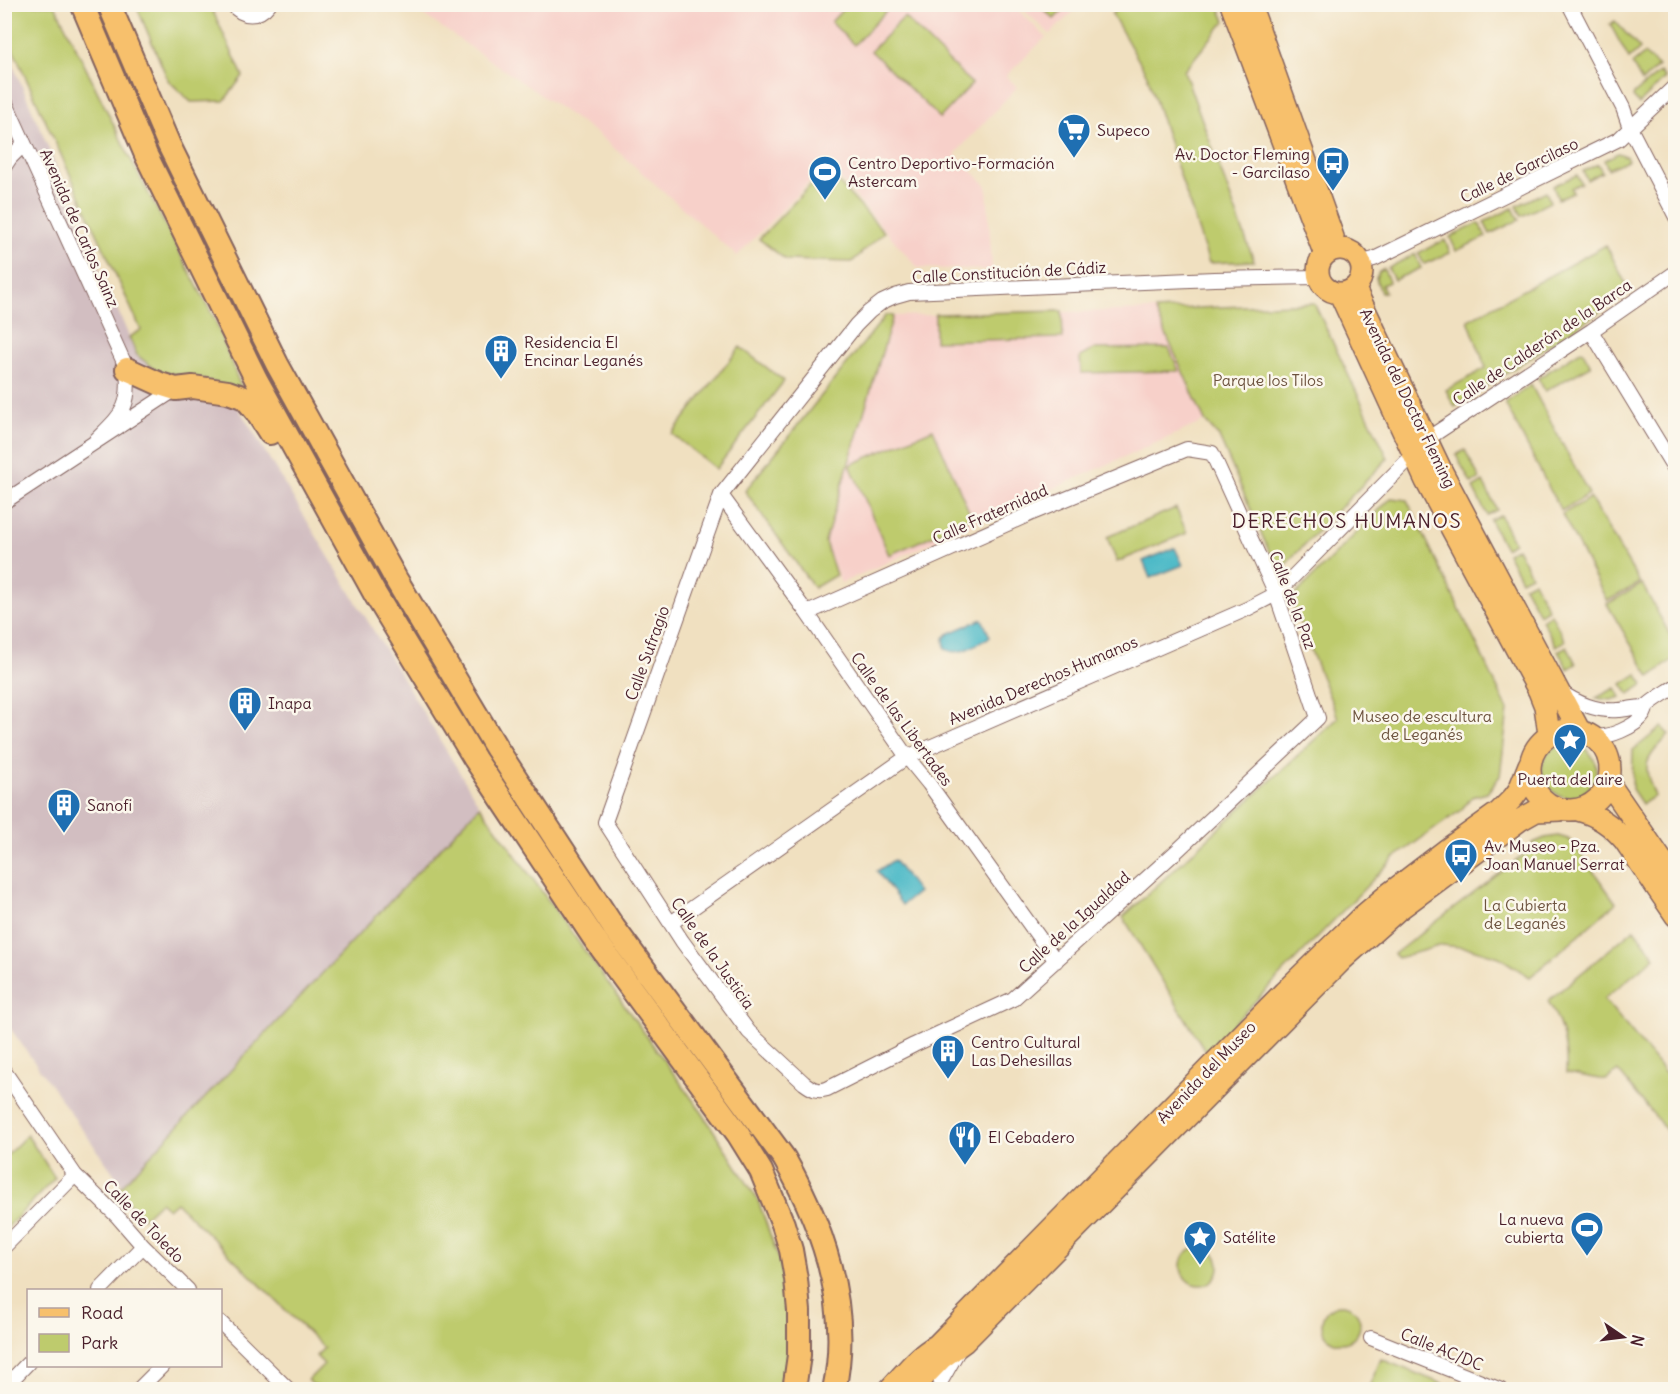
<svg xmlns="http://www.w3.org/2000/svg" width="1680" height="1394" viewBox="0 0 1680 1394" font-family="Delius,sans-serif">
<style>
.built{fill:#f7d0c9}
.industrial{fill:#d2bec1}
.green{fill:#becb6d;stroke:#84754c;stroke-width:1.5}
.water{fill:#4dbac7;stroke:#4c6c79;stroke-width:1.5}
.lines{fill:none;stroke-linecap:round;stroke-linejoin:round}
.minor-casing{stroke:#84635f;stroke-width:16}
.primary-casing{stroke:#84635f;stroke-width:24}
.trunk-casing{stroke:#84635f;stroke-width:26}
.minor{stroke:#fff;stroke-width:14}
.primary{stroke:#f7c06c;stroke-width:21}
.trunk{stroke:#f7c06c;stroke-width:22}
.labels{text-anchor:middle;stroke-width:5;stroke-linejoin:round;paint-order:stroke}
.poi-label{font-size:16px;fill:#4a1f2b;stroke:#fbf7ec;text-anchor:start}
.street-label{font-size:16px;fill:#4a1f2b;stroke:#fbf7ec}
.park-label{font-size:16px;fill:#6d533f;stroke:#fbf7ec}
.quarter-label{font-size:20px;letter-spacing:1.5px;fill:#4a1f2b;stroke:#fbf7ec}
</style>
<rect width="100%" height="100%" fill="#fbf7ec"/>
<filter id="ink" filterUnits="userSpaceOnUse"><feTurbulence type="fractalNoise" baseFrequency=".0167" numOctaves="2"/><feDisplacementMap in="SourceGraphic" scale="12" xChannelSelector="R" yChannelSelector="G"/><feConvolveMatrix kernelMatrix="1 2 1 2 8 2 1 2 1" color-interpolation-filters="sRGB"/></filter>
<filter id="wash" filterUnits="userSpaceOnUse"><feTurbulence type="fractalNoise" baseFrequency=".008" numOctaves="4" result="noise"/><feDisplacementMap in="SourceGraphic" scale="24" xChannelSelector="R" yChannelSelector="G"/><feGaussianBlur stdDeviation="1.35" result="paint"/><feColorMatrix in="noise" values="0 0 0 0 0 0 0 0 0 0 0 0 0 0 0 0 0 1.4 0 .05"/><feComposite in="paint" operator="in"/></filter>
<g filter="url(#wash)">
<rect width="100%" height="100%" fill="#f0e0c0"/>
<path class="built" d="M409 5H1013L1046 37 1006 76 1017 87 955 154 987 186 992 270 918 268 827 164 737 256 599 135Z
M1018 5H1080L1050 34Z
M1155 310 1205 421 841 583 825 542 893 316Z"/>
<path class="industrial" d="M4 44 137 355 198 378 238 407 480 806 163 1144 122 1185 5 1021Z"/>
<path class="green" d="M1123 4 1218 5 1225 21 1184 71 1254 261 1209 263 1147 75 1112 14Z
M14 5H55L129 156 215 320 242 390 198 378 158 372 137 355 129 337 141 330 5 32 4 8Z
M136 5H210L243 76 224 101 191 102 168 80Z
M847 5V4L892 5 854 45 831 22Z
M1039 5H1068L1054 19Z
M904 17 972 84 940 118 871 51Z
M1615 21 1640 49 1629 59 1610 24Z
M1644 54 1658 66 1642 82 1632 64Z
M1660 72 1665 78 1639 104 1633 97 1634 94Z
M1618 153 1626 156 1628 160 1608 169 1604 160Z
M1598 164 1602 172 1587 180 1583 171Z
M826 169 884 232 852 262 786 260 759 239Z
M1577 175 1581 183 1571 188 1573 192 1558 199 1553 186Z
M1546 191 1550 202 1522 216 1517 206Z
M1513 208 1519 220 1490 234 1484 222Z
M1479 223 1486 237 1456 251 1450 237Z
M1445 240 1450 253 1424 264 1418 253Z
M1606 245 1630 292 1455 407 1446 390 1486 368 1468 320Z
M1415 254 1421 268 1394 280 1388 268Z
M1384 269 1389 282 1382 285 1385 292 1381 293 1376 278 1379 272Z
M1314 303 1388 458 1284 566 1276 567 1219 437 1205 421 1155 310Z
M1062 311 1063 338 935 341V314Z
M886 315 893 316 825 542 836 575 814 588 745 491Z
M740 347 784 381 716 469 672 434Z
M1169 348 1179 371 1081 373 1080 357 1094 349Z
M1582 350 1591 366 1545 391 1538 378Z
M1531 385 1589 494 1561 511 1505 403Z
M933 429 972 518 889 555 850 465Z
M1465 450 1480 479 1471 483 1456 455Z
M1483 482 1497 510 1487 515 1473 488Z
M1391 498 1407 500 1508 710 1500 776 1487 793 1472 797 1461 810 1394 858 1206 1052 1123 917 1338 718 1293 606 1294 596Z
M1590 498 1640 583 1607 601 1562 514Z
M1176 508 1187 533 1117 562 1107 537Z
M1500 515 1514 543 1505 548 1490 520Z
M1517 548 1531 575 1521 580 1507 553Z
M1534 581 1548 609 1539 614 1524 586Z
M1642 584 1675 644V658L1650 677 1607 604Z
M1551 614 1565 641 1556 646 1542 620Z
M1567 646 1576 664 1568 669 1558 651Z
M1637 674 1644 684 1629 694 1622 684Z
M1615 688 1621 697 1611 700 1596 698Z
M1662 727 1669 735C1645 761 1641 761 1655 796L1642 804 1632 789 1633 750Z
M1542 770a27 27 0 1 1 54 0a27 27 0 1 1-54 0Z
M480 806 703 1114 758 1200 786 1280 789 1357 783 1389H321L316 1385 314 1386 308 1380 324 1364 316 1356 324 1348 176 1202 168 1209 160 1202 143 1218 117 1191Z
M1558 836 1568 839 1573 843 1616 903 1530 977 1499 957 1469 948 1442 945 1398 958 1394 954 1534 847 1532 844 1533 843 1545 838Z
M1634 929 1655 957 1604 999 1675 1085V1141L1618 1071 1606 1080 1566 1073C1568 1046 1562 1024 1548 1001Z
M27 1135 55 1178 5 1230V1157Z
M1181 1266a19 19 0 1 1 38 0a19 19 0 1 1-38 0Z
M1322 1324a19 19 0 1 1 38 0a19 19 0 1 1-38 0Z
M1381 1359 1455 1389H1368Z"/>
<path class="water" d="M1175 548 1183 565 1150 578 1143 561Z
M982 619 990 637C978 643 957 659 945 648L944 638 948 634Z
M894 860 918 892 902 905 877 871Z"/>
</g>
<g filter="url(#ink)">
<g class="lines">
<g class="minor-casing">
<path id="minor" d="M232 4C243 18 258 18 269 4
M1569 4 1623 108 1630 128 1676 217
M4 99 127 369C131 408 122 414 96 440
M4 167 10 158 24 144
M1362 262 1374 259 1619 139 1676 85
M1591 331 1676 471
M1427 439 1591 331 1676 272
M721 495 807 613 907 757 929 784 1056 961
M4 502 176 389
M807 613 1032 513 1187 449 1212 453 1276 594 1318 718 1179 849 1013 999 914 1045 827 1089C817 1092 812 1089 804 1083L749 1032 682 941 605 822 721 495 856 325 869 312 882 302 895 296 909 292 1214 279 1318 277
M1560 691C1576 703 1598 712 1618 710 1628 710 1636 706 1646 707
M1593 736C1607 739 1636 727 1644 714 1648 707 1643 711 1648 705 1656 698 1667 692 1676 686
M671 923 907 757 1247 609 1276 594 1406 462 1414 456
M4 1071 75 1175 117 1216 143 1246 188 1290
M4 1247 75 1175
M100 1290 143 1246
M220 1322 289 1390
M1371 1338 1501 1390
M4 1388 28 1363
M138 1390 162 1366
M940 1390 941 1381 958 1351"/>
</g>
<g class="primary-casing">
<path id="primary" d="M1231 4 1325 255
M1250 4 1333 237
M1318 271a22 22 0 1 1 44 0a22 22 0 1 1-44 0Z
M1355 289 1442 472 1579 730
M1340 294 1426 481 1539 691 1545 706 1549 734
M1530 770a40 40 0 1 1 80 0a40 40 0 1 1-80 0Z
M1608 782 1676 881
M1578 810C1598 815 1612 825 1625 841L1676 916
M889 1390C905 1373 916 1357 937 1345L1284 992 1358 920 1391 892 1446 850 1499 812 1513 798 1519 790 1529 765
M911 1390 942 1358 964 1342 1342 960 1398 910 1520 820 1536 811 1561 810"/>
</g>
<g class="trunk-casing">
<path id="trunk" d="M82 4 146 155 256 379 375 594 475 759 594 938 738 1134 761 1171 783 1224 791 1250 796 1279 799 1311V1355L794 1390
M109 4 169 145 277 364 397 581 497 749 614 928 784 1158C824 1228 852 1308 834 1390
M127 369 160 384 176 389 193 387 228 392 245 398 256 411 270 433"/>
</g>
<use href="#minor" class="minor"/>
<use href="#primary" class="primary"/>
<use href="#trunk" class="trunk"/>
</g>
</g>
<defs>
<g id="supermarket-pin" transform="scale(1.725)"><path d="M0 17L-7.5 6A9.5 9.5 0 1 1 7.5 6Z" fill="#1f6fb2" stroke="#fbf7ec"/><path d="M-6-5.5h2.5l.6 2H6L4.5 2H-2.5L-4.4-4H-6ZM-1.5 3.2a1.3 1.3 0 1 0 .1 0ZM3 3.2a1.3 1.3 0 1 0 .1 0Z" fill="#fff"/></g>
<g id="bus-pin" transform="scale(1.725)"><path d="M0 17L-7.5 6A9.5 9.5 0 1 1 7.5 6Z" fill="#1f6fb2" stroke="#fbf7ec"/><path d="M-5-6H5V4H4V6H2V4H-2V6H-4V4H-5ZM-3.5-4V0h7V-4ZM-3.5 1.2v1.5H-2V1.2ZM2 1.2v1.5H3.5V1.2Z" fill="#fff"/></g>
<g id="stadium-pin" transform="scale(1.725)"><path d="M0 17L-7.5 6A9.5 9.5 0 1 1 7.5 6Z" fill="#1f6fb2" stroke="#fbf7ec"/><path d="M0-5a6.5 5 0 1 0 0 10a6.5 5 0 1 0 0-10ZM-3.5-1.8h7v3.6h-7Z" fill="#fff"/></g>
<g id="building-pin" transform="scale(1.725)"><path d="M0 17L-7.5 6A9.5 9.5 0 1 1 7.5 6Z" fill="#1f6fb2" stroke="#fbf7ec"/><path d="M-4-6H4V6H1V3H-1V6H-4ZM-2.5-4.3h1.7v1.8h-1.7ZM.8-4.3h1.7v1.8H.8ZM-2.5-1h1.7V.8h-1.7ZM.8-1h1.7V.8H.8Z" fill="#fff"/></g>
<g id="sight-pin" transform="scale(1.725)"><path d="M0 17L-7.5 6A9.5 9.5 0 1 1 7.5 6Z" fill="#1f6fb2" stroke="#fbf7ec"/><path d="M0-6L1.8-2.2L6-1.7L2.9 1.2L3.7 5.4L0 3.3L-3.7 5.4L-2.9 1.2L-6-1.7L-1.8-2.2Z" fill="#fff"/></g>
<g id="restaurant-pin" transform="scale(1.725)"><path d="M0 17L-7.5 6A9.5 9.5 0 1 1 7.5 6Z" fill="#1f6fb2" stroke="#fbf7ec"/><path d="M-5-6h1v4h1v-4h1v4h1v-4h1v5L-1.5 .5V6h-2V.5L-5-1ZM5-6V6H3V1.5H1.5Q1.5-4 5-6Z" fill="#fff"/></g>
</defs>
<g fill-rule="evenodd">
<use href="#supermarket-pin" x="1074" y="130"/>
<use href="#bus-pin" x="1333" y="163"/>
<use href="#stadium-pin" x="825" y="172"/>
<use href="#building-pin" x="501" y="351"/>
<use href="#building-pin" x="245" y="703"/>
<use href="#sight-pin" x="1570" y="740"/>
<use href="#building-pin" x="64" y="805"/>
<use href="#bus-pin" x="1461" y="855"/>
<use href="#building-pin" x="948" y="1051"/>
<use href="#restaurant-pin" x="965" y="1137"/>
<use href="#stadium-pin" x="1587" y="1228"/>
<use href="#sight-pin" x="1200" y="1237"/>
</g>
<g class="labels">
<g class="poi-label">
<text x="1097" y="136">Supeco</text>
<text x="1310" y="160" text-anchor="end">Av. Doctor Fleming<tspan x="1310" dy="18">- Garcilaso</tspan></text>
<text x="848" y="169">Centro Deportivo-Formación<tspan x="848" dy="18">Astercam</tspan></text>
<text x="524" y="348">Residencia El<tspan x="524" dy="18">Encinar Leganés</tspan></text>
<text x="268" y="709">Inapa</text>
<text x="1570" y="785" text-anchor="middle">Puerta del aire</text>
<text x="87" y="811">Sanofi</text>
<text x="1484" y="852">Av. Museo - Pza.<tspan x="1484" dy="18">Joan Manuel Serrat</tspan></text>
<text x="971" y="1048">Centro Cultural<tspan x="971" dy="18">Las Dehesillas</tspan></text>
<text x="988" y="1143">El Cebadero</text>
<text x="1564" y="1225" text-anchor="end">La nueva<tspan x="1564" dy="18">cubierta</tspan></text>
<text x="1223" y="1243">Satélite</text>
</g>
<g class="street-label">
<text transform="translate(1519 170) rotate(-26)" y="6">Calle de Garcilaso</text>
<text transform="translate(80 228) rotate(66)" y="6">Avenida de Carlos Sainz</text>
<text transform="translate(1009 272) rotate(-3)" y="6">Calle Constitución de Cádiz</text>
<text transform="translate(1542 342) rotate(-34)" y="6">Calle de Calderón de la Barca</text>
<text transform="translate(1408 398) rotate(64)" y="6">Avenida del Doctor Fleming</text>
<text transform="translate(990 514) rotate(-24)" y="6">Calle Fraternidad</text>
<text transform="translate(1293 600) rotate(69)" y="6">Calle de la Paz</text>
<text transform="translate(647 653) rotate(-70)" y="6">Calle Sufragio</text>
<text transform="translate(1043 680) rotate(-23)" y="6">Avenida Derechos Humanos</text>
<text transform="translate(902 719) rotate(54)" y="6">Calle de las Libertades</text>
<text transform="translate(1074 922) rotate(-42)" y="6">Calle de la Igualdad</text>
<text transform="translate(713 953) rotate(55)" y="6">Calle de la Justicia</text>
<text transform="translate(1206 1072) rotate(-46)" y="6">Avenida del Museo</text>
<text transform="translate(144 1221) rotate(46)" y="6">Calle de Toledo</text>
<text transform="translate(1442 1349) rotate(22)" y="6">Calle AC/DC</text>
</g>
<g class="park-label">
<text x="1268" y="386">Parque los Tilos</text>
<text x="1422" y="722">Museo de escultura<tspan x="1422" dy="18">de Leganés</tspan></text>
<text x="1525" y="911">La Cubierta<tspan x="1525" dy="18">de Leganés</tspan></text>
</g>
<g class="quarter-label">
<text x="1347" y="528">DERECHOS HUMANOS</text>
</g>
</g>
<rect width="1680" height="1394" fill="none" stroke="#fbf7ec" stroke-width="24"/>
<rect x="27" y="1289" width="195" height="78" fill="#fbf7ec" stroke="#b4a19f" stroke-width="1.5"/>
<rect x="39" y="1308" width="30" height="9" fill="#f7c06c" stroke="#b4a19f" stroke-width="1.5"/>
<text x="81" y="1319" font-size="18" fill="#4a1f2b">Road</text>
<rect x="39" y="1334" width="30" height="18" fill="#becb6d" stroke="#b4a19f" stroke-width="1.5"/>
<text x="81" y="1349" font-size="18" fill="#4a1f2b">Park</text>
<g transform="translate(1623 1337) rotate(104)" stroke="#fbf7ec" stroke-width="4.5" paint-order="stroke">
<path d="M0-4.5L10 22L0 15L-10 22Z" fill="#4a1f2b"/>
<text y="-9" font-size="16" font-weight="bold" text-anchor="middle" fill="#4a1f2b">N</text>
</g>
</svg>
